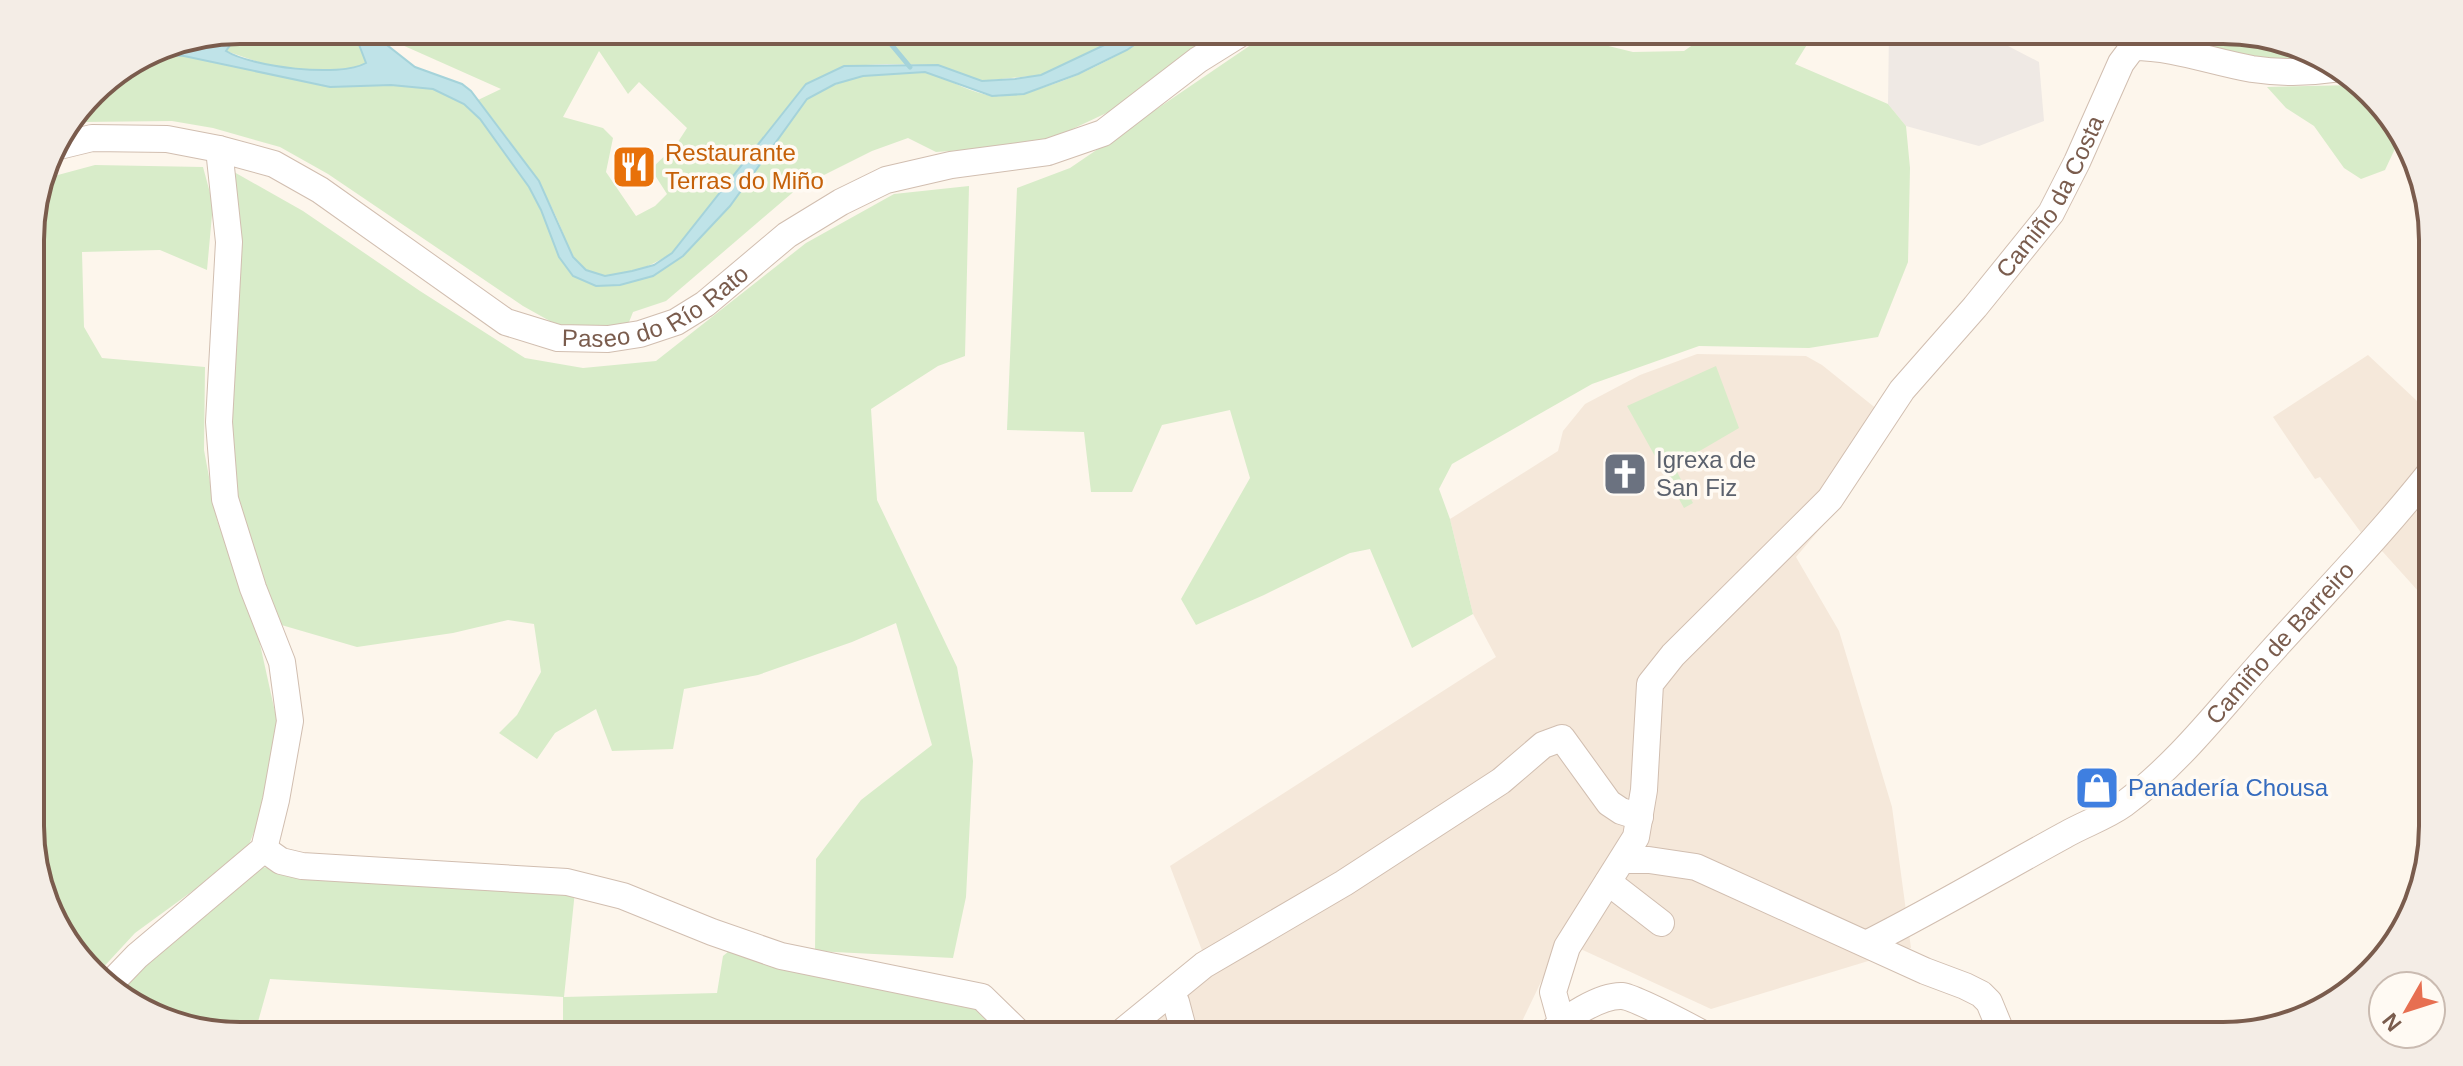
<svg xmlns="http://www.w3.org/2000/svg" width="2463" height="1066" viewBox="0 0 2463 1066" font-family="Arial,sans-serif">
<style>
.residential{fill:#f5e8da}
.industrial{fill:#efe9e4}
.green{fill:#d8ecc9;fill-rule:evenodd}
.water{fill:#bfe3e8;stroke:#a5d3da;stroke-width:2;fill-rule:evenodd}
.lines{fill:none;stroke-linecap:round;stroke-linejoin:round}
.stream{stroke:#a5d3da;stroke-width:5}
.minor-casing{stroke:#d1beb0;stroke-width:28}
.minor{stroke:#fff;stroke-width:26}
.labels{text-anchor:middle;stroke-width:7;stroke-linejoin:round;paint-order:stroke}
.food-label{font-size:24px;fill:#c56008;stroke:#fffaf3;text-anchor:start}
.street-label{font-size:24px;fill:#7a5c4d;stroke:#fffaf3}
.worship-label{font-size:24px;fill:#5b616d;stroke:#fffaf3;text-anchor:start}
.shop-label{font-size:24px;fill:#366cbe;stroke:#fffaf3;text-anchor:start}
.rim{fill:none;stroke:#7a5c4d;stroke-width:4}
</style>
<rect width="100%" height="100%" fill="#fdf6ec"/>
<path class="residential" d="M1697 354 1806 356 1822 365 1883 414 1870 464 1836 510 1796 557 1839 631 1892 807 1911 948 1711 1009 1561 940 1515 1036H1083L1082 1033 1109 1028 1203 953 1170 866 1496 657 1473 614 1450 519 1558 451 1563 431 1585 404 1640 375Z
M2368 355 2432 415V614L2428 602 2383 552 2365 538 2320 477 2315 479 2273 417Z"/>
<path class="industrial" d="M1889 30H1985V34L2039 62 2044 121 1979 146 1906 126 1888 104Z"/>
<path class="green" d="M358 30H865L889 42 905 44 946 31 1007 39 1031 30H1136L1041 75 982 81 938 65 887 64 844 66 806 84 672 253C650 267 611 285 586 270 572 261 567 243 561 228 542 180 510 141 478 100L501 89 373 32ZM599 51 628 94 639 82 687 128 676 145 651 169 667 194 655 206 636 216 606 172 613 138 603 128 563 117Z
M1156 30H1224L1115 109 1049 140 1010 147 936 152 908 138 872 151 798 188 666 301 633 312 627 327 557 325 523 306 328 174 280 147 213 128 172 121 82 122 68 126 101 82 148 53 184 56 330 87 391 85 433 89 464 104 480 119 529 187 573 275 653 276 683 256 730 206 807 99C835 80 898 63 930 73 950 80 973 94 994 96 1037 99 1123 57 1156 30Z
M1291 30H1543L1633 52 1684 51 1714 30H1816L1795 64 1888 104 1906 126 1910 168 1908 262 1878 337 1809 348 1699 346 1592 384 1452 464 1439 489 1450 519 1473 614 1412 648 1370 549 1350 553 1264 595 1196 625 1181 599 1250 478 1230 410 1162 425 1132 492H1091L1084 432 1007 430 1017 188 1070 168 1261 38Z
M2161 30H2223L2303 46 2320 59C2272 71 2207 45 2161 30Z
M332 34 379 49 392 62V67L377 71 353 68 305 71 261 63 226 51 231 44 274 35Z
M2355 85 2389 112 2400 138 2385 170 2361 179 2344 168 2314 126 2286 108 2267 87Z
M95 165 203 167 213 204 207 270 160 250 82 252 84 327 102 358 205 367 204 450 217 520 256 626 277 721 262 812 246 852 135 933 98 973 74 954 32 854 30 225 43 179Z
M234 172 303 211 420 291 525 358 583 368 656 361 806 243 894 194 969 186 965 356 938 366 871 409 877 500 957 667 973 761 966 897 953 958 815 951 816 859 861 800 932 745 896 623 852 642 758 675 684 689 673 749 612 751 596 709 555 733 537 759 499 733 517 715 541 672 534 624 508 620 453 633 357 647 278 624 235 492 229 412Z
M1716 366 1739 428 1674 466 1693 503 1684 508 1627 406Z
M257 867 446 877 575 891 564 997 717 993 723 956 734 947 970 997 1014 1036H563V997L270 979 254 1036H240L160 1020 118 989Z"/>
<path class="water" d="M240 30H347L383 42 415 67 462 84 471 91 539 181 573 257 586 270 605 276 632 271 654 265 672 253 806 84 844 66 938 65 982 81 1015 79 1041 75 1136 30H1156L1127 50 1078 74 1024 94 992 96 925 72 863 76 835 84 807 99 730 206 683 256 653 276 620 285 596 286 573 276 559 257 541 210 529 187 480 119 464 104 433 89 391 85 330 87 184 56 148 53 160 46ZM332 34 358 42 366 63C339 78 252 67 226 51L231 44 274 35Z"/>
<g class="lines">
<path class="stream" d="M890 43 910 67"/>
<g class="minor-casing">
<g id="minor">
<path id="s1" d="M51 148 92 138 167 139 219 149 274 164 320 190 506 322 558 338 608 339 640 334 676 322 705 304 787 235 841 202 886 180 951 165 1048 152 1103 133 1198 60 1246 30"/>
<path d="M264 849 281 861 302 866 567 882 623 896 712 932 781 956 982 997 1022 1036"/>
<path d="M1623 860H1649L1696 867 1925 971 1965 986 1981 994 1989 1002 2003 1036"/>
<path d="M1608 882 1661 923"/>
<path id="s2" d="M1868 943C1935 909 1999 871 2065 835 2084 824 2106 817 2124 804 2178 764 2218 711 2263 661 2320 597 2379 537 2432 470"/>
<path d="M111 983 137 956 264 849 276 800 290 721 282 662 253 588 225 499 219 422 229 242 219 149"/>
<path d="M1170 994 1176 1002 1185 1036"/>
<path d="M1551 1033C1564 1018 1601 995 1622 996 1635 997 1692 1028 1707 1036"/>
<path d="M1117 1036 1204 965 1344 883 1501 781 1543 745 1562 738 1609 803 1621 811 1640 817"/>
<path id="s3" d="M1569 1036 1561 1021 1553 992 1567 947 1636 837 1644 790 1650 684 1673 655 1830 499 1902 390 1975 307 2051 213 2077 162 2121 63 2133 47C2174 47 2212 62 2252 69 2279 73 2307 73 2334 69"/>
</g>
</g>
<use href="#minor" class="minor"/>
</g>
<defs>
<g id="restaurant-square" transform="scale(2.3)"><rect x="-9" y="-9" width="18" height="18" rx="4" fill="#e8710a" stroke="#fffaf3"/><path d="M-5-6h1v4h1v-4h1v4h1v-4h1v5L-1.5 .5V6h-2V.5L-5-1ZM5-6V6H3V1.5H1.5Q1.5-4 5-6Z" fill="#fff"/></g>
<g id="church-square" transform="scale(2.3)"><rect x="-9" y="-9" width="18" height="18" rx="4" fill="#6b7280" stroke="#fffaf3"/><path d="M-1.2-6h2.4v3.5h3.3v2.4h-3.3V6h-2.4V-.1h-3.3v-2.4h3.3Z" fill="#fff"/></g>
<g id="shop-square" transform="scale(2.3)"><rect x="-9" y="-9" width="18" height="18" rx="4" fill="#3f7fe0" stroke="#fffaf3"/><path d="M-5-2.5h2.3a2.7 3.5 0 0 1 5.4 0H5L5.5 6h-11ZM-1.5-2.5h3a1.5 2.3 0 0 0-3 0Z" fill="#fff"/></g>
</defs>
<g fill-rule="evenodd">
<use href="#restaurant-square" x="634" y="167"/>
<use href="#church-square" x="1625" y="474"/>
<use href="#shop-square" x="2097" y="788"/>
</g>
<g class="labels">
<g class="food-label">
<text x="665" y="161">Restaurante<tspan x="665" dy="28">Terras do Miño</tspan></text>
</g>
<g class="street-label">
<text dy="8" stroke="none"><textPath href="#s3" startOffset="1012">Camiño da Costa</textPath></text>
<text dy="8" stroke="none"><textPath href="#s1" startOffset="668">Paseo do Río Rato</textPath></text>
<text dy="8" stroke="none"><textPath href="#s2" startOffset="516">Camiño de Barreiro</textPath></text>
</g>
<g class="worship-label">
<text x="1656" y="468">Igrexa de<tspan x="1656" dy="28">San Fiz</tspan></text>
</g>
<g class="shop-label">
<text x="2128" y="796">Panadería Chousa</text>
</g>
</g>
<path d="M0 0H2463V1066H0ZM240 44H2223A196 196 0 0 1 2419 240V826A196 196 0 0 1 2223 1022H240A196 196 0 0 1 44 826V240A196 196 0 0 1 240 44Z" fill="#f4ede6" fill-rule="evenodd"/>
<path class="rim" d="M240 44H2223A196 196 0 0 1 2419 240V826A196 196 0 0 1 2223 1022H240A196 196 0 0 1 44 826V240A196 196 0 0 1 240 44Z"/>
<g transform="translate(2407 1010) rotate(231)"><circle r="38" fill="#fffaf3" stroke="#cabbb1" stroke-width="2"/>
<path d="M0-6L14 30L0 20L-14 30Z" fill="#e76f51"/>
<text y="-12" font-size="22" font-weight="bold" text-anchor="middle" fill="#7a5c4d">N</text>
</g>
</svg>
